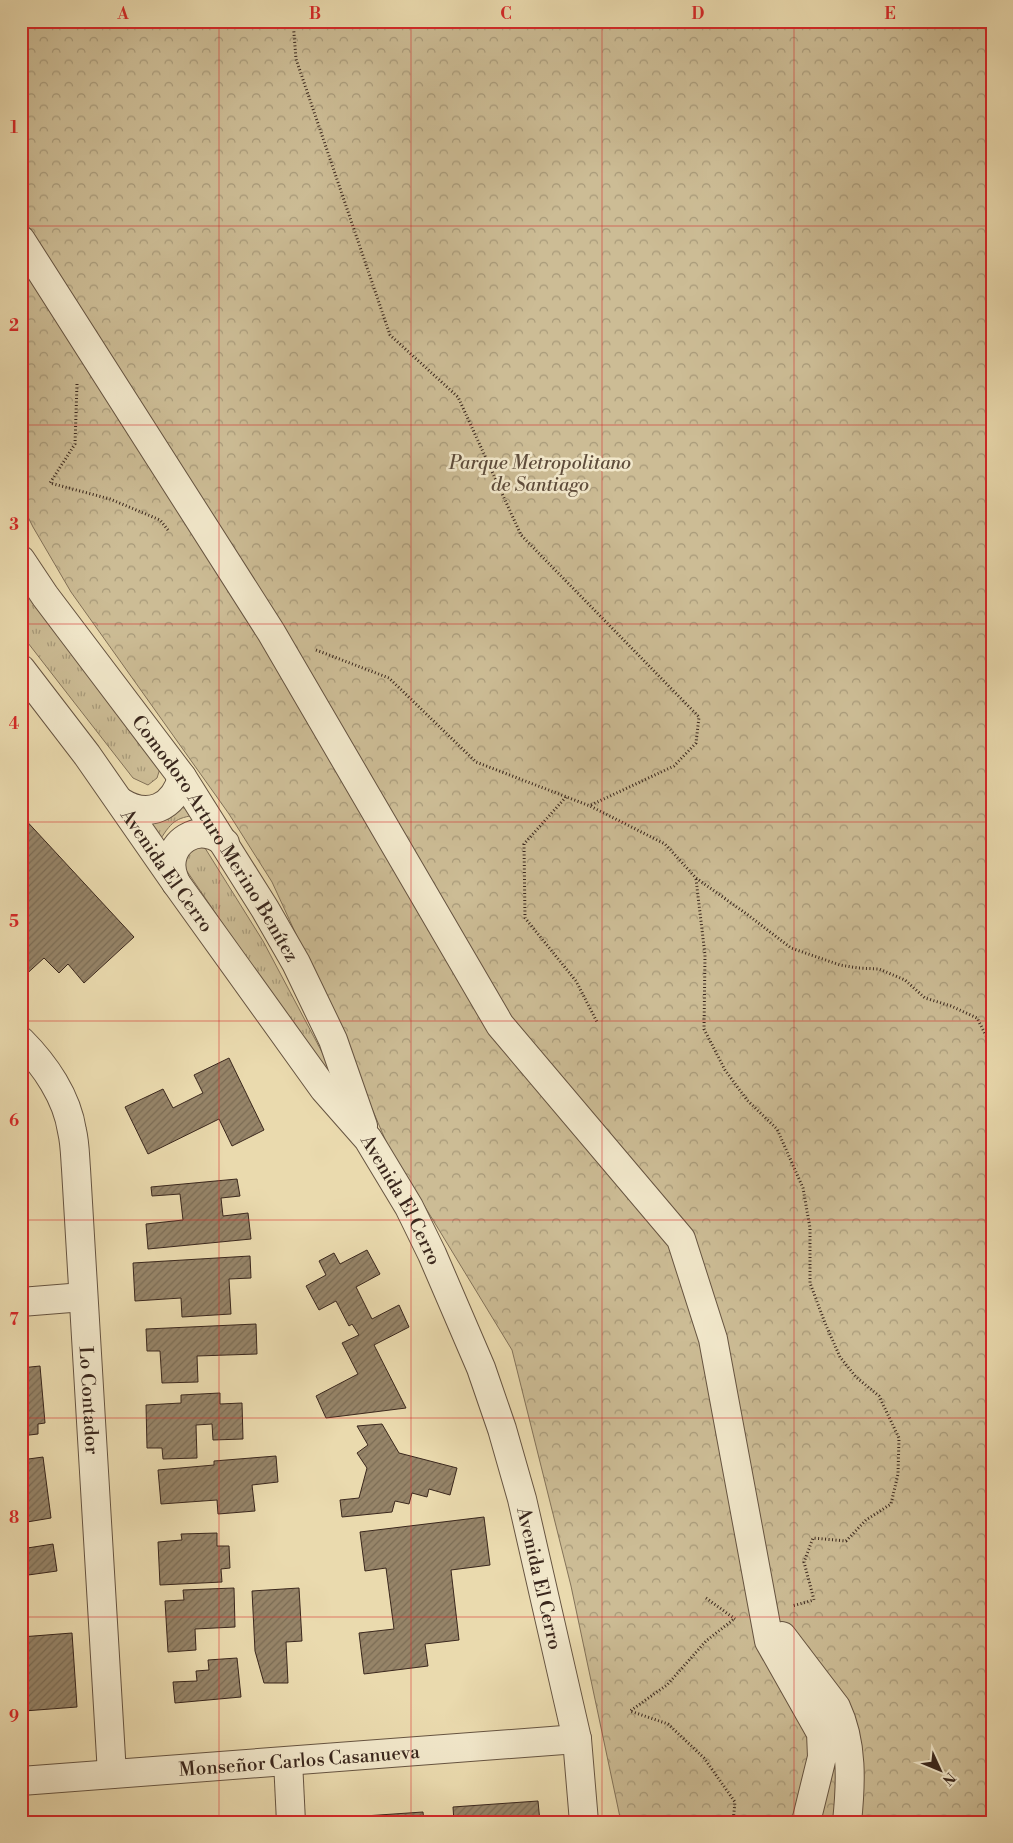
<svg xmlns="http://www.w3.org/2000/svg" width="1013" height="1843" viewBox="0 0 1013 1843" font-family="'Libre Bodoni',serif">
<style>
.grass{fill:url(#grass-tufts);stroke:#837259}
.park{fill:url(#park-crowns);stroke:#837259}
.building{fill:url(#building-hatch);stroke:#3a271d}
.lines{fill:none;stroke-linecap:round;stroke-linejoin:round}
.pedestrian-casing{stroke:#665441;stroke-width:30}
.minor-casing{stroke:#665441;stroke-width:30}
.tertiary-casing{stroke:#665441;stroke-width:30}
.path{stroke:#3a271d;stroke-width:3;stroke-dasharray:1 2.5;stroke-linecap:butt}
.pedestrian{stroke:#f1e7ca;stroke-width:28}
.minor{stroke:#f1e7ca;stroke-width:28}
.tertiary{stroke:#f1e7ca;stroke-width:28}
.grid{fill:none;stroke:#d62828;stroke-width:1;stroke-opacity:0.55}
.labels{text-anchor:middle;stroke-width:5;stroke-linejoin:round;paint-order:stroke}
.park-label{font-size:19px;font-style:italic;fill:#5e4c3b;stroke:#f1e7ca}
.street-label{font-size:19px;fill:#3a271d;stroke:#f1e7ca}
.neatline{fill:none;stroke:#d62828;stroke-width:2}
.grid-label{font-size:16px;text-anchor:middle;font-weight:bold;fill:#d62828}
</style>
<defs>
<pattern id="grass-tufts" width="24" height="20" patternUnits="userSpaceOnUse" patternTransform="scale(1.25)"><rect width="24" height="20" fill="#ccbc95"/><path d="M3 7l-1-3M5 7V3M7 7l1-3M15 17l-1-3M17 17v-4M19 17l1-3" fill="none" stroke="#a79979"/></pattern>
<pattern id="park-crowns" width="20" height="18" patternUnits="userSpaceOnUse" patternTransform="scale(1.25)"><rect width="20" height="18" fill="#ccbc95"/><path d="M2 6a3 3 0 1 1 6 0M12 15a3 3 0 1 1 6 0" fill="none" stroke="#a79979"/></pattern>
<pattern id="building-hatch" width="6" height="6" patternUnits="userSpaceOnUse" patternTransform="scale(1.25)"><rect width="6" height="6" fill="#968468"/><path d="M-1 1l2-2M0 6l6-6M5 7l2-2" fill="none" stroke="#7b6c55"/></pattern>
</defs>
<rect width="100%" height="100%" fill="#eadaae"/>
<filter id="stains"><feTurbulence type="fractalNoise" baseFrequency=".004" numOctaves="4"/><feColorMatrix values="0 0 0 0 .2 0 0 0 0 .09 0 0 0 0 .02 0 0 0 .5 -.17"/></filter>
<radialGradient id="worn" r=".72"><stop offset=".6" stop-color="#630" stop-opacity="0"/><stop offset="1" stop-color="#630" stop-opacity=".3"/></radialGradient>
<path class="grass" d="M21 583 162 762 157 778 148 785 133 778 21 634Z
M181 785 201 814C177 818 173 819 160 840L139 808Z
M200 840 263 941 331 1069 343 1100 180 861Z"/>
<path class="park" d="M21 21H992V1822H621L571 1586 512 1350 388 1146 312 969 272 882 229 814 71 592 33 527 21 503Z"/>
<path class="building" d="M21 815 134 937 84 983 68 964 59 973 44 958 21 979V916L24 913 21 911Z
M229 1058 264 1130 232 1146 219 1119 148 1154 125 1107 163 1089 173 1108 203 1093 194 1075Z
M21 1168 28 1256H21Z
M237 1179 240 1196 221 1198 223 1216 248 1213 251 1239 148 1249 146 1224 183 1220 180 1194 152 1196 151 1187Z
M367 1250 380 1274 356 1287 372 1319 399 1305 409 1327 374 1345 406 1408 326 1418 316 1396 358 1374 342 1343 359 1335 352 1324 349 1326 336 1301 319 1310 306 1286 326 1275 319 1261 334 1253 340 1264Z
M250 1256 251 1278 229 1279 231 1314 182 1317 181 1298 135 1301 133 1263Z
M256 1324 257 1354 197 1356 198 1382 162 1383 160 1351H147L146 1329Z
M40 1366 45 1423 38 1424V1434L21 1436V1368Z
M220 1393V1404L242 1403 243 1439 213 1440 212 1424 196 1425 197 1458 163 1459 162 1448H147L146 1405 181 1403V1395Z
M382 1424 399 1453 457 1468 450 1495 429 1489 427 1497 412 1493 409 1504 395 1501 392 1512 342 1517 340 1500 359 1498 367 1468 357 1453 368 1445 357 1426Z
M276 1456 278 1482 252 1485 255 1511 218 1514 217 1500 161 1504 158 1470 214 1465V1461Z
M43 1457 51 1518 21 1523V1460Z
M484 1517 490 1565 451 1570 459 1640 425 1644 428 1666 364 1674 359 1633 394 1629 386 1568 365 1571 360 1532Z
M217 1533V1546H229L230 1568 221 1569 222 1582 160 1585 158 1542 182 1540 181 1534Z
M53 1544 57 1571 21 1576V1549Z
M234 1588 235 1627 195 1629 196 1650 168 1652 165 1601 184 1600 183 1590Z
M299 1588 302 1641 286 1642 288 1683H264L255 1651 252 1591Z
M72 1633 77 1707 24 1711V1700H21V1637Z
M237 1658 241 1697 175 1703 173 1682 197 1681 196 1671 209 1670 208 1660Z
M538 1801 540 1822H454L453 1807Z
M423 1812 424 1822H335V1818Z"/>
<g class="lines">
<g class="pedestrian-casing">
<path id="pedestrian" d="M21 240 271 632 500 1025 681 1239 713 1339 769 1641 821 1733 822 1757 806 1822
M782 1636 836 1707C853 1743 851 1784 847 1822"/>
</g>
<g class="minor-casing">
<g id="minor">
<path id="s1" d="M21 1041C45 1065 67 1097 72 1131 75 1143 75 1157 76 1169L112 1774"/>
<path d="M21 1302 83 1297"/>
<path d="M288 1761 291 1822"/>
</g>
</g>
<g class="tertiary-casing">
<g id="tertiary">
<path id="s2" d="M21 560 45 596 182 777 265 909 296 963 333 1040 363 1126"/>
<path id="s3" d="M21 669 87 755 176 883 324 1089 368 1139 409 1207 432 1254 481 1368 502 1429 522 1499 577 1739 584 1822"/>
<path d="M121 802C148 819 174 808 182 777"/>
<path d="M176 883C173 876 170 867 172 859 175 841 194 829 211 835 216 836 221 840 225 843"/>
<path id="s4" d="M21 1781 577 1739"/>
</g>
</g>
<path class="path" d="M293 21 296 59 390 335 458 397 521 535 699 717 696 743 674 766 591 805
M77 384 75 444 50 483 110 499 160 520 168 530
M316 650 389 678 476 762 590 806 665 844 696 878 748 915 791 948 840 965 858 968 879 969 905 980 925 998 951 1006 977 1018 992 1047
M566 797 524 844 525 918 576 981 597 1022
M696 879 705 955 704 1029 725 1070 747 1100 777 1129 803 1188 810 1228V1283L825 1323 840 1357 856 1377 879 1396 899 1438 898 1474 891 1504 866 1520 846 1541 813 1538 804 1562 814 1600 792 1606
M706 1598 735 1619
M733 1822 735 1802 704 1758 668 1724 630 1711 667 1685 706 1641 734 1619"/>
<use href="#pedestrian" class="pedestrian"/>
<use href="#minor" class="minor"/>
<use href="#tertiary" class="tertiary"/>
</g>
<path class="grid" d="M219 21V1822M411 21V1822M602 21V1822M794 21V1822M21 226H992M21 425H992M21 624H992M21 822H992M21 1021H992M21 1220H992M21 1418H992M21 1617H992"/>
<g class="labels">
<g class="park-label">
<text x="540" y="469">Parque Metropolitano<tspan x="540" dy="22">de Santiago</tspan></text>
</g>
<g class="street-label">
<text dy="7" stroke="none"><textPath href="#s2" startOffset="340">Comodoro Arturo Merino Benítez</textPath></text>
<text dy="7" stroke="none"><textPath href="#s3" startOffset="249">Avenida El Cerro</textPath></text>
<text dy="7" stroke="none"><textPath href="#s3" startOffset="654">Avenida El Cerro</textPath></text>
<text dy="7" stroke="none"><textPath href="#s1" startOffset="375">Lo Contador</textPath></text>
<text dy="7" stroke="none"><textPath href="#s3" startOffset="1059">Avenida El Cerro</textPath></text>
<text dy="7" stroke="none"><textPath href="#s4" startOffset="279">Monseñor Carlos Casanueva</textPath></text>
</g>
</g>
<rect width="1013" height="1843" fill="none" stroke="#eadaae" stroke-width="55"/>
<g transform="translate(940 1770) rotate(134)" stroke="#f1e7ca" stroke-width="4" paint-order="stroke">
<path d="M0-4L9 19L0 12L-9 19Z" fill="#3a271d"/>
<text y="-8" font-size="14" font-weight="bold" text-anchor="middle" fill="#3a271d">N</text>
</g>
<rect x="28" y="28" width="958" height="1788" class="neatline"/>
<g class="grid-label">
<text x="123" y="19">A</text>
<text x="315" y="19">B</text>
<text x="506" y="19">C</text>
<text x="698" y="19">D</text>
<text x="890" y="19">E</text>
<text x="14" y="133">1</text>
<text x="14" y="331">2</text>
<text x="14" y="530">3</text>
<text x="14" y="729">4</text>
<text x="14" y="927">5</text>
<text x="14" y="1126">6</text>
<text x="14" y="1325">7</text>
<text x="14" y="1523">8</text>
<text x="14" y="1722">9</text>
</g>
<rect width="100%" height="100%" filter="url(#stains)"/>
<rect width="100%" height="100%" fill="url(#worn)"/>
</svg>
